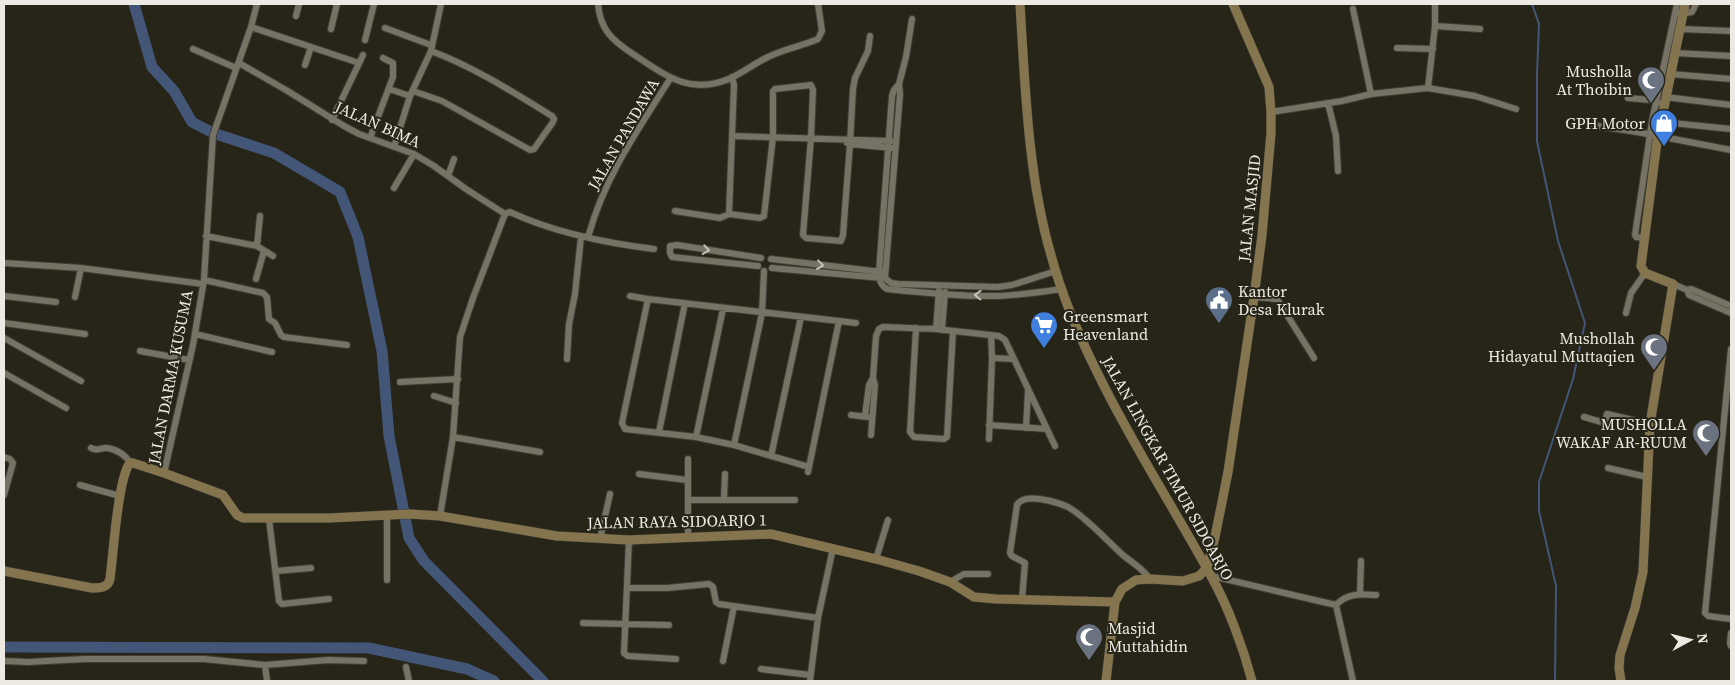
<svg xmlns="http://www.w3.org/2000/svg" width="1735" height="685" viewBox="0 0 1735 685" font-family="'Source Serif 4',serif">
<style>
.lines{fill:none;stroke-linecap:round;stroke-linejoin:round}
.stream{stroke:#435677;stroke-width:2}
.river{stroke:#435677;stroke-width:11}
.street-casing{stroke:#403e35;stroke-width:8}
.secondary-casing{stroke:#403e35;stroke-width:10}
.street{stroke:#767264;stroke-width:6}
.secondary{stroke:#84754f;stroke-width:9}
.oneway{stroke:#c3c0b6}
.labels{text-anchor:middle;stroke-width:4;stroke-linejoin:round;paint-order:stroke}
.poi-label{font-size:16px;fill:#eceae2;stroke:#272418;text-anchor:end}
.street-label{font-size:16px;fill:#eceae2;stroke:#272418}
</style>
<rect width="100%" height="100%" fill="#272418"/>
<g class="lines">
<path class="stream" d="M1532 4 1539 24 1537 74V141L1558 241 1585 323 1573 379 1539 482V511L1556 586 1555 681"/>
<path class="river" d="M134 4 152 67 174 91 192 122 213 133 274 153 340 192 358 237 382 351 389 436 409 538 424 561 543 681
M4 647 369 648 467 669 494 681"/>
<g class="street-casing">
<path id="street" d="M598 4C600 30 613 41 633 54 666 76 691 96 731 78 744 72 755 63 768 57 784 49 802 46 818 39L822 31 818 4
M1353 9 1371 94
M1680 14 1692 12 1696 4
M296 16 299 4
M912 19 906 57 899 84 900 94 885 278 891 283 898 284 998 287 1012 285 1056 271
M1435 26 1480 29
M251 27 359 63
M385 28 431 45
M331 29 337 4
M1680 29 1731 31
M365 40 374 4
M1397 48 1433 49
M193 49 236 68
M1675 53 1731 56
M239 63 286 90 344 126 359 134 414 154 434 166 466 189 505 214
M305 65 311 47
M1670 74 1731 79
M899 84 894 90 892 96 879 272C879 279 880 285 887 289 924 293 963 297 1000 296 1021 295 1041 292 1062 289
M1428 88 1435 26V4
M389 89 410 96
M413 91 442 101 530 150 534 149 553 122 554 119 552 116C513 92 474 67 431 51
M1665 97 1731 105
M1628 98 1651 100 1664 104
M1328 103 1336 136 1338 171
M1271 112 1342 101 1371 94 1428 88 1475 96 1516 109
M332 120 363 55
M1652 121 1731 129
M1591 125 1637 132 1731 150
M733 136 891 141
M370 138 393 77V63L383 58
M847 143 850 144 892 148
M394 147 410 96 431 51 441 4
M448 176 454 159
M394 188 414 154
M675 211 720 218 729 214 734 85 732 77
M505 214 510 212C555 233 605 243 654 249
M729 214 760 218 764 216 773 137V91L775 89 811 85 813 90 811 138 803 235 806 238 841 241 843 235 850 144 853 89 855 78 868 51 870 36
M206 236 257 246 273 256
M586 237 589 234C605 176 639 128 670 79
M1644 238 1636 237 1635 235 1652 121 1677 4
M257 246 260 216
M771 259 882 272
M4 263 81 268 203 284
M758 266 672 257 670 253V246L677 245 761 258
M772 268 882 278
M256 279 264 251
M204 280 263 293 267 297 269 319 275 323 281 335 284 337 347 345
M1673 284 1687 290 1691 289 1731 306
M1687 290 1689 295 1731 313
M4 296 56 302
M630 296 648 299
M75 297 81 268
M1254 297 1277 299 1314 358
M1626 313 1631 293 1645 273
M4 323 85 334
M916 328 910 432 914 437 944 439 947 437 953 331
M936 329 939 290
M942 330 945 292
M195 334 272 352
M4 338 81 381
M1731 349 1705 613 1708 616 1731 619
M140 351 189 360
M992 358 1014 359
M567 359 569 324 575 294 581 237
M4 373 66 408
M400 382 458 379
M434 396 456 403
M851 415 868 417
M865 416 869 385 873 378 876 336 879 329 883 327 936 329 999 336 1005 340 1055 446
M1584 417 1605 423 1607 414 1650 424
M989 425 1047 429
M1026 428 1028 391
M659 432 685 303
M871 435 875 385 873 378
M453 437 540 452
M696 437 723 309
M989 439 992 358 991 335
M734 445 762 313 764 271
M91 448C99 452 100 447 107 448 116 449 126 455 130 463
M771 456 801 317
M4 457 10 459 13 463 4 495
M688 459V537
M809 467 734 445 696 437 625 429 622 423 648 299 839 321
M1608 468 1647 477
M808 472 839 321 856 323
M164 473 193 345 204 280 213 135 251 27 257 4
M639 474 687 480
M80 485 120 496
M724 499 725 474
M688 500H795
M440 516 453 437 460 337 473 298 505 214
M269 519 279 601 282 604 329 599
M600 539 610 494
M629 540 624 653 628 656 676 659
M876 559 888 520
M276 571 311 568
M1212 576 1336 605 1353 681
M387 580V514
M950 582 964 574H988
M627 588H667L709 584 713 587 716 602 719 604 818 618
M1360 594 1361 561
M1022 599 1025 563 1012 556 1010 553 1017 505C1024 492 1057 502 1068 507 1086 517 1107 541 1124 556 1133 563 1143 569 1150 579
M1336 605C1347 593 1360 594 1376 595
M583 623 669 625
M1731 633 1730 643 1731 646
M4 661 28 662 85 659H204L265 665 328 660 364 661
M723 661 734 606
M265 665 267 681
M406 667 409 681
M761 669 810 675
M810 681 818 618 833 548"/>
</g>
<g class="secondary-casing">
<path id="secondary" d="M1020 4C1025 85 1028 177 1051 255 1062 296 1079 336 1098 374 1132 444 1174 508 1211 576 1228 606 1243 647 1252 681
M4 571 92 588C100 588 108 588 110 579 113 557 118 477 130 463H133L164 473 223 495 237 515 243 518H329L410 514 440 516 557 536 629 540 771 534 876 559 919 571 950 582 974 597 996 599 1115 602
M1106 681 1115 602 1122 589 1136 580 1150 579 1183 581 1199 576 1207 568 1215 537 1228 472 1254 297 1262 235 1271 133V112L1269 87 1233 4
M1621 681 1619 668 1620 655 1635 608 1643 572 1650 424 1673 284 1645 273 1641 266 1657 142 1685 4"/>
</g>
<use href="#street" class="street"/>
<use href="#secondary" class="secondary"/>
</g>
<defs><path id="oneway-chevron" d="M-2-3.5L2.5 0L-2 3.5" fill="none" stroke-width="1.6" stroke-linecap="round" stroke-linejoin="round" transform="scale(1.25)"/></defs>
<g class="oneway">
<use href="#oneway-chevron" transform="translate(706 250) rotate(9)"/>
<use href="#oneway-chevron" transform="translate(820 265) rotate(7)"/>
<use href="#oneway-chevron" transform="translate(978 295) rotate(-178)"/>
</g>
<defs>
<g id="mosque-pin" transform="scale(1.4375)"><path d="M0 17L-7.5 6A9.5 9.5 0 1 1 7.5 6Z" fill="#6b7280" stroke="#272418"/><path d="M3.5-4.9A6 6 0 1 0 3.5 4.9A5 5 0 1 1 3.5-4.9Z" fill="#fff"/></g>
<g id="shop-pin" transform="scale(1.4375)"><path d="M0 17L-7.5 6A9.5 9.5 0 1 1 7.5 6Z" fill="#3f7fe0" stroke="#272418"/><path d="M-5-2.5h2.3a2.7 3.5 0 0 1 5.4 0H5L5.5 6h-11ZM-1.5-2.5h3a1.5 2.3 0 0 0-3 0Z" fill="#fff"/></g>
<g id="civic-pin" transform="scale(1.4375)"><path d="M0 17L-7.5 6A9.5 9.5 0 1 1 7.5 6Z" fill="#5c6f8a" stroke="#272418"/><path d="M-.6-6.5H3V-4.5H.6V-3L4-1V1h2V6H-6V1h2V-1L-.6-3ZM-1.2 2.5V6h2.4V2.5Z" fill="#fff"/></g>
<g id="supermarket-pin" transform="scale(1.4375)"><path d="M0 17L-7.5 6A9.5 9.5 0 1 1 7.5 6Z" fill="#3f7fe0" stroke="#272418"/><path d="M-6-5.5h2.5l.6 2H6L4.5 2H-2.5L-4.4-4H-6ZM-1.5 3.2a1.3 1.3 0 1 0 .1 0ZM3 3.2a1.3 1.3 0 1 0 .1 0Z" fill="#fff"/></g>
</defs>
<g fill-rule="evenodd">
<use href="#mosque-pin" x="1651" y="80"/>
<use href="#shop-pin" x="1664" y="123"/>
<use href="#civic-pin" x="1219" y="300"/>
<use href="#supermarket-pin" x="1044" y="325"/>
<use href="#mosque-pin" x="1654" y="347"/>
<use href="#mosque-pin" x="1706" y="433"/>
<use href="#mosque-pin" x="1089" y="637"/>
</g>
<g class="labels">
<g class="poi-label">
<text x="1632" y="77">Musholla<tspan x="1632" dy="18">At Thoibin</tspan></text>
<text x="1645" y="129">GPH Motor</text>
<text x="1238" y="297" text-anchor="start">Kantor<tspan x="1238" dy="18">Desa Klurak</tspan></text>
<text x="1063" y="322" text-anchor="start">Greensmart<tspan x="1063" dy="18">Heavenland</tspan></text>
<text x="1635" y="344">Mushollah<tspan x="1635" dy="18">Hidayatul Muttaqien</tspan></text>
<text x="1687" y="430">MUSHOLLA<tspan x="1687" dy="18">WAKAF AR-RUUM</tspan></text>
<text x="1108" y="634" text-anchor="start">Masjid<tspan x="1108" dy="18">Muttahidin</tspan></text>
</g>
<g class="street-label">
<text transform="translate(378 124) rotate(24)" y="6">JALAN BIMA</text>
<text transform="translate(623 134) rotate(-60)" y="6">JALAN PANDAWA</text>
<text transform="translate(1249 208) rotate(-84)" y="6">JALAN MASJID</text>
<text transform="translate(170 377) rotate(-79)" y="6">JALAN DARMA KUSUMA</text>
<text transform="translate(1168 468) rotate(61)" y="6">JALAN LINGKAR TIMUR SIDOARJO</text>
<text transform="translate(677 521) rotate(-1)" y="6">JALAN RAYA SIDOARJO 1</text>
</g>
</g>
<rect width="1735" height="685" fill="none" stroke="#eceae2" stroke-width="10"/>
<g transform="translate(1690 640) rotate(83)" stroke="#272418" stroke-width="4" paint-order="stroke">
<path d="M0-4L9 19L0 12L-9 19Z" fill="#eceae2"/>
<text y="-8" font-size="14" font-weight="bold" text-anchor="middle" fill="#eceae2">N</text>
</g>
</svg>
